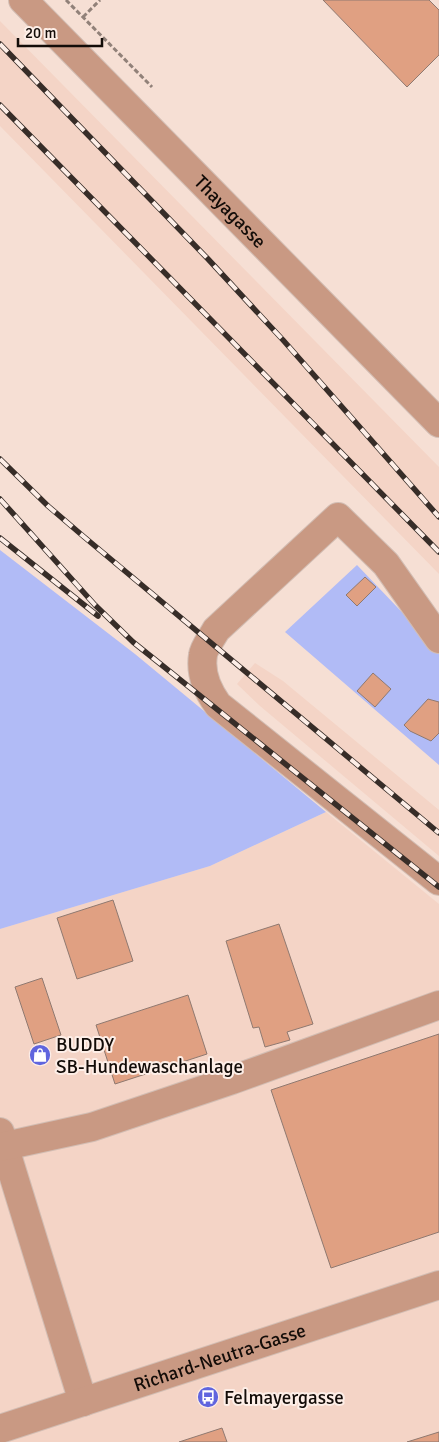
<svg xmlns="http://www.w3.org/2000/svg" width="439" height="1442" viewBox="0 0 439 1442" font-family="Signika,sans-serif">
<style>
.built{fill:#f4d4c6}
.green{fill:#b1bbf6}
.building{fill:#e0a082;stroke:#8f7970}
.lines{fill:none;stroke-linecap:round;stroke-linejoin:round}
.minor-casing{stroke:#d2bdb3;stroke-width:30}
.path{stroke:#918179;stroke-width:3;stroke-dasharray:5 2.5;stroke-linecap:butt}
.minor{stroke:#c99983;stroke-width:28}
.rail-casing{stroke:#372d28;stroke-width:5.5}
.rail{stroke:#fdeee7;stroke-width:4;stroke-dasharray:11;stroke-linecap:butt}
.labels{text-anchor:middle;stroke-width:4;stroke-linejoin:round;paint-order:stroke}
.street-label{font-size:19px;fill:#130c08;stroke:#fdeee7}
.poi-label{font-size:19px;fill:#130c08;stroke:#fdeee7;text-anchor:start}
</style>
<rect width="100%" height="100%" fill="#f6dfd4"/>
<path class="built" d="M0 21 439 467V574L0 126Z
M255 663 283 681 439 810V856L260 706 237 684Z
M326 812 439 904V1442H0V929L210 866Z"/>
<path class="green" d="M0 550 135 654 326 812 210 866 0 929Z
M357 565 439 651V765L285 632Z"/>
<path class="building" d="M323 0H429L439 10V55L407 87Z
M365 577 376 587 357 606 346 595Z
M373 673 391 689 375 707 357 691Z
M428 699 439 702V733L431 741 410 731 404 725Z
M113 900 133 961 77 979 57 918Z
M279 924 313 1024 287 1032 290 1040 265 1047 259 1027 253 1028 226 941Z
M42 978 61 1035 34 1044 15 987Z
M188 995 207 1054 115 1084 96 1025Z
M439 1034V1232L331 1268 271 1090Z
M222 1428 227 1442H179Z
M439 1432V1442H407Z"/>
<g class="lines">
<g class="minor-casing">
<g id="minor">
<path id="s1" d="M23 0 439 423"/>
<path d="M439 639 386 564 338 517 216 630C212 638 204 647 203 655 200 673 207 690 218 705L439 881"/>
<path d="M0 1132 83 1402"/>
<path d="M0 1147 92 1127 232 1080 439 1005"/>
<path id="s2" d="M0 1429 439 1285"/>
</g>
</g>
<path class="path" d="M66 0 152 87
M83 17 100 0"/>
<use href="#minor" class="minor"/>
<g class="rail-casing">
<path id="rail" d="M0 44 208 259 283 340 439 517
M0 105 439 552
M0 459 48 506 83 536 439 833
M0 499 95 605 133 642 439 887
M0 538 98 616"/>
</g>
<use href="#rail" class="rail"/>
</g>
<defs>
<g id="shop-disc" transform="scale(1.125)"><circle r="9.5" fill="#6065de" stroke="#fdeee7"/><path d="M-5-2.5h2.3a2.7 3.5 0 0 1 5.4 0H5L5.5 6h-11ZM-1.5-2.5h3a1.5 2.3 0 0 0-3 0Z" fill="#fff"/></g>
<g id="bus-disc" transform="scale(1.125)"><circle r="9.5" fill="#6065de" stroke="#fdeee7"/><path d="M-5-6H5V4H4V6H2V4H-2V6H-4V4H-5ZM-3.5-4V0h7V-4ZM-3.5 1.2v1.5H-2V1.2ZM2 1.2v1.5H3.5V1.2Z" fill="#fff"/></g>
</defs>
<g fill-rule="evenodd">
<use href="#shop-disc" x="40" y="1055"/>
<use href="#bus-disc" x="208" y="1397"/>
</g>
<g class="labels">
<g class="street-label">
<text dy="7" stroke="none"><textPath href="#s1" startOffset="296">Thayagasse</textPath></text>
<text dy="7" stroke="none"><textPath href="#s2" startOffset="231">Richard-Neutra-Gasse</textPath></text>
</g>
<g class="poi-label">
<text x="56" y="1051">BUDDY<tspan x="56" dy="22">SB-Hundewaschanlage</tspan></text>
<text x="224" y="1404">Felmayergasse</text>
</g>
</g>
<path d="M18 38v8h84v-8" fill="none" stroke="#130c08" stroke-width="2.5"/>
<text x="25" y="38" font-size="15" fill="#130c08" stroke="#fdeee7" stroke-width="4" paint-order="stroke">20 m</text>
</svg>
